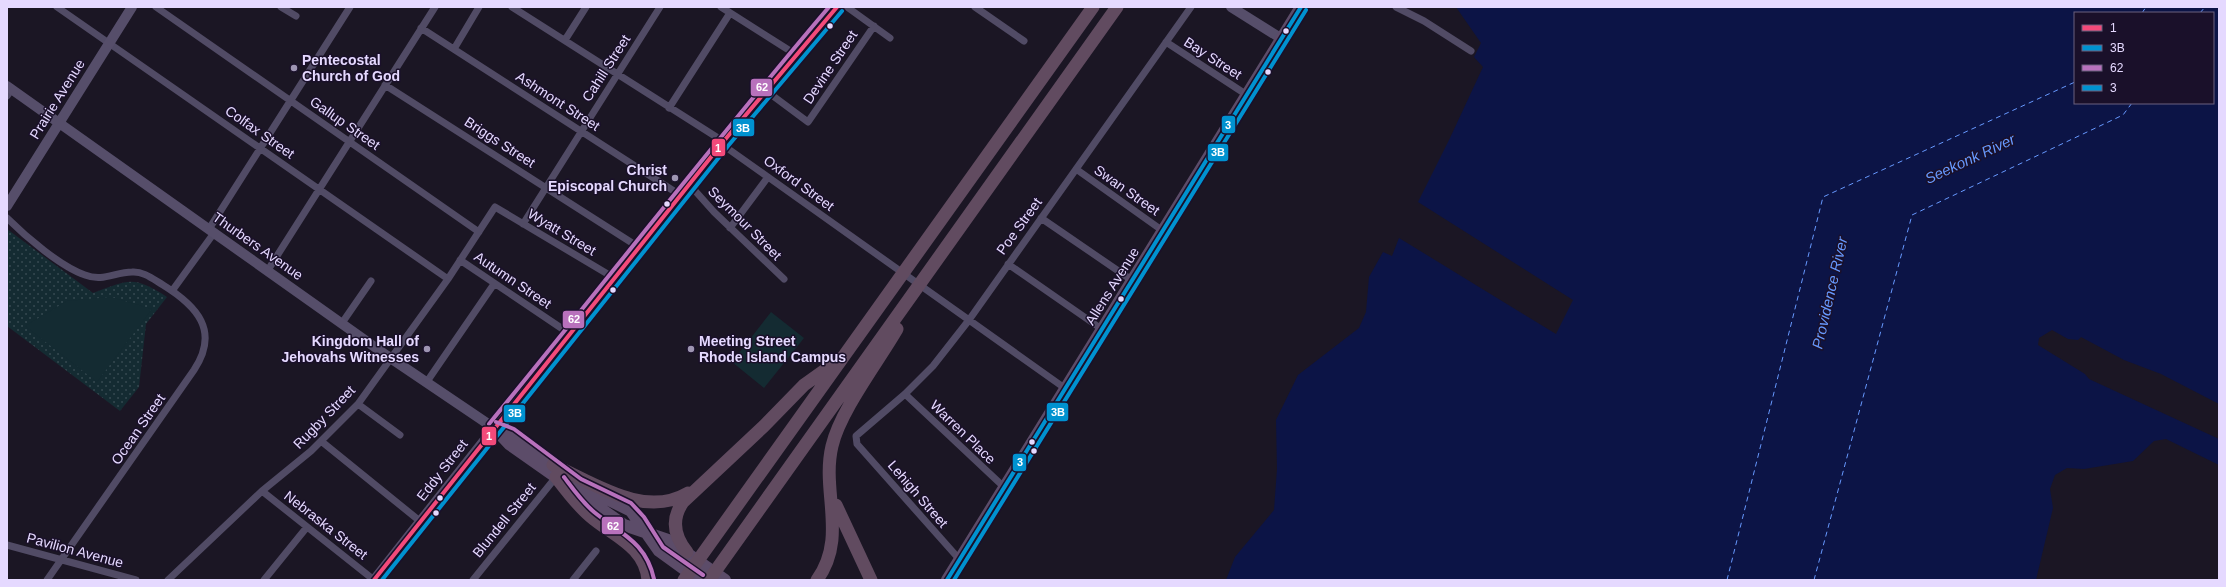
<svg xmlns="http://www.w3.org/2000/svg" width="2226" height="587" viewBox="0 0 2226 587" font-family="Arial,sans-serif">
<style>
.park{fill:url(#park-dots)}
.pitch{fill:#142b32}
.water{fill:#0c1446;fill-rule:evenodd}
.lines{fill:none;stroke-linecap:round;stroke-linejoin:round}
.ferry{stroke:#6799ff;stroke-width:1;stroke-dasharray:5 4;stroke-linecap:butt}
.street{stroke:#514b65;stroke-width:7}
.secondary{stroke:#564e6a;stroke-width:10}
.primary{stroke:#5c4c69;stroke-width:12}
.highway{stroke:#614b60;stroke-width:13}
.bus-1-casing{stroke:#1a102a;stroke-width:7}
.bus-2-casing{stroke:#1a102a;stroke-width:7}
.bus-3-casing{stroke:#1a102a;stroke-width:7}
.bus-4-casing{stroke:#1a102a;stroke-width:7}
.bus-1{stroke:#f34a7a;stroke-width:4}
.bus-2{stroke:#0092d0;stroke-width:4}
.bus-3{stroke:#b871bc;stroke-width:4}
.bus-4{stroke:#0092d0;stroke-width:4}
.bus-dot{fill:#e5d9ff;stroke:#1a102a;stroke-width:1.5}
.poi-dot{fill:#9e95b2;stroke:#1a102a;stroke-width:1.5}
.labels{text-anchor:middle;stroke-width:3;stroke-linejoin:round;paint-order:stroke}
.street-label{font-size:14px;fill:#e5d9ff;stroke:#1a102a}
.poi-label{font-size:14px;font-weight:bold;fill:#e5d9ff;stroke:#1a102a;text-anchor:start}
.water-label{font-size:15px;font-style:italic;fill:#6799ff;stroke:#1a102a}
.line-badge{stroke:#1a102a;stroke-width:1.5}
.badge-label{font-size:11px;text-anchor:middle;font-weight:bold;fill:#fff}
</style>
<defs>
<pattern id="park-dots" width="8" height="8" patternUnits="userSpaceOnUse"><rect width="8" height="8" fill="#142b32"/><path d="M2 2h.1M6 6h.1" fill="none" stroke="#364951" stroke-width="1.8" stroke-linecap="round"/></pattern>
</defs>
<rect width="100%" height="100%" fill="#1b1624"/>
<path class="park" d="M7 229 93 293C130 280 132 275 167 297L146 324 139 387 120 411 7 326Z"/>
<path class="pitch" d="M111 297 152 309 97 382 25 326 67 301Z
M771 312 804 338 764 388 732 362Z"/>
<path class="water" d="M1456 7H2219V404L2161 374 2124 360 2081 337 2078 340 2068 339 2052 330 2039 338 2038 345 2085 374 2089 379 2219 439V465L2166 439 2154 441 2133 461 2084 469 2067 468 2055 475 2050 489 2053 508 2036 580H1226L1235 557 1274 510 1277 469 1276 420 1298 375 1359 328 1366 312 1369 277 1383 252 1392 256 1399 238 1556 334 1573 300 1418 202 1450 138 1483 67 1474 57 1481 43ZM2075 13H2213V103H2075Z"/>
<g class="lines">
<path class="ferry" d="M2142 13 2146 7
M2200 13 2205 7
M1727 580 1823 197 2075 82
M1814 580 1912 215 2123 115 2132 103"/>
<path class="street" d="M57 7 448 279
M156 7 479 232
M281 7 296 16
M512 7 718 138 727 148 768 177 1066 389
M721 7 795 54
M847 7 890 38
M975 7 1024 41
M1396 7 1424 21 1471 51
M421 28 680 195
M565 40 586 7
M1166 42 1247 95
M454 49 479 7
M385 85 640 248
M765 90 808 122 874 26
M7 96 12 89
M669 108 730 13
M1076 169 1163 231
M689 184 714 212 784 279
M7 218C25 236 61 267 85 275 103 282 115 272 132 272 143 271 153 279 163 285 197 306 220 331 194 370L47 580
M1041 218 1133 281
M523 224 660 7
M730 228 768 177
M209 229 350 7
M460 260 570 334
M1008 264 1103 330
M268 270 435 7
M172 291 214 233
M342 323 371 281
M426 383 494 284
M905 394 1005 488
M358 404 400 435
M321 441 421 522
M262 491 374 580
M7 545 136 580
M960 560 857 444 856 436 905 394 933 366 969 320 1191 7
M168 580 262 491 311 451 358 404 448 279 495 207 616 279
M264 580 307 527
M473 580 556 477
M573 580 596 551"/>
<path class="secondary" d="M1231 7 1282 39
M7 86 386 355 494 428 374 580
M7 206 132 7"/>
<path class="primary" d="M494 428 607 290 750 109 837 7
M494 428 509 444 624 525 668 540 725 580
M499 430 511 434 560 470
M579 485 631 511 659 551 699 580
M947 580 1301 7"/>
<path class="highway" d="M553 465C594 483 644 519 688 493
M556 477C566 490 577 505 590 516 613 536 645 546 648 580
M836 505 871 580
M687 552C674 536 671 519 683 502L764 426 804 385 832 365
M684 580 1093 7
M709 580 1117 7
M817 580C848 537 821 492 832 446 840 411 878 362 897 329"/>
<g class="bus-1-casing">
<path id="bus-1" d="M374 580 723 142 837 7"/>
</g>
<g class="bus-2-casing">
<path id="bus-2" d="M382 580 728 146 842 11
M954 580 1306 10"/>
</g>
<g class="bus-3-casing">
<path id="bus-3" d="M496 422 514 429 581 479 631 503 644 517 663 547 703 575
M489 424C603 285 713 143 829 7
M564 477C573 489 582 502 594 512 621 534 646 542 654 579"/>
</g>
<g class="bus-4-casing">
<path id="bus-4" d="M947 580 1301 7"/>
</g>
<use href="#bus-1" class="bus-1"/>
<use href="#bus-2" class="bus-2"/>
<use href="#bus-3" class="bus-3"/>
<use href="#bus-4" class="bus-4"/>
</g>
<g class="bus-dot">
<circle cx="830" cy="26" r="3.5"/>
<circle cx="1286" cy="31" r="3.5"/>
<circle cx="1268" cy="72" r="3.5"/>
<circle cx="667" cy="204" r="3.5"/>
<circle cx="613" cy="290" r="3.5"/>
<circle cx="1121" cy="299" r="3.5"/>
<circle cx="1032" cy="442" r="3.5"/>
<circle cx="1034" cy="451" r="3.5"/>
<circle cx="440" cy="498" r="3.5"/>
<circle cx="436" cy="513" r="3.5"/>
</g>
<g class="poi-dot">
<circle cx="294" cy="68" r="4"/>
<circle cx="675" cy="178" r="4"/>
<circle cx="427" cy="349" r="4"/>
<circle cx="691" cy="349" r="4"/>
</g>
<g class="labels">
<g class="street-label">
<text transform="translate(1213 58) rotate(33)" y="5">Bay Street</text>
<text transform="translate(830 67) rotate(-56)" y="5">Devine Street</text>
<text transform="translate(606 68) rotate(-57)" y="5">Cahill Street</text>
<text transform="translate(57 99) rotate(-58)" y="5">Prairie Avenue</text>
<text transform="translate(558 101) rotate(33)" y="5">Ashmont Street</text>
<text transform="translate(345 123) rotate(35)" y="5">Gallup Street</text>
<text transform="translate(260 132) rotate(35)" y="5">Colfax Street</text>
<text transform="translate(500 142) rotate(33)" y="5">Briggs Street</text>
<text transform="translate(799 183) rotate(36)" y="5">Oxford Street</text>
<text transform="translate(1127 190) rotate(35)" y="5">Swan Street</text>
<text transform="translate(745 223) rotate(45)" y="5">Seymour Street</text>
<text transform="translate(1019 226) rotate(-54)" y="5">Poe Street</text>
<text transform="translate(562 232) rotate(31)" y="5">Wyatt Street</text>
<text transform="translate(258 246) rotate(35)" y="5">Thurbers Avenue</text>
<text transform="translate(513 280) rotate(34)" y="5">Autumn Street</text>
<text transform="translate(1112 286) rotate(-58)" y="5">Allens Avenue</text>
<text transform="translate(324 417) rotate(-46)" y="5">Rugby Street</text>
<text transform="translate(138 429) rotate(-55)" y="5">Ocean Street</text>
<text transform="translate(963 432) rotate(44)" y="5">Warren Place</text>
<text transform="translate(442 470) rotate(-52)" y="5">Eddy Street</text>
<text transform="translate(918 494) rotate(49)" y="5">Lehigh Street</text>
<text transform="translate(504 520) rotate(-51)" y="5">Blundell Street</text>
<text transform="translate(326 525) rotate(38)" y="5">Nebraska Street</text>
<text transform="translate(75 550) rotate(15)" y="5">Pavilion Avenue</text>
</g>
<g class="poi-label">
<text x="302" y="65">Pentecostal<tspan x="302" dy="16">Church of God</tspan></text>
<text x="667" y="175" text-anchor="end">Christ<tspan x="667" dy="16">Episcopal Church</tspan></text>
<text x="419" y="346" text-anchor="end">Kingdom Hall of<tspan x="419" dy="16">Jehovahs Witnesses</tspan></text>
<text x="699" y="346">Meeting Street<tspan x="699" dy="16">Rhode Island Campus</tspan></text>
</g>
<g class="water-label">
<text transform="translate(1970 159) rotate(-25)" y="5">Seekonk River</text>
<text transform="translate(1830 293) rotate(-77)" y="5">Providence River</text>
</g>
</g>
<g class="line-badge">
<rect x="750" y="78" width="23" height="19" rx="4" fill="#b871bc"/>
<rect x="1221" y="115" width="15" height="19" rx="4" fill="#0092d0"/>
<rect x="732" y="118" width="23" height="19" rx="4" fill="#0092d0"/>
<rect x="711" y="138" width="15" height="19" rx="4" fill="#f34a7a"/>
<rect x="1207" y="143" width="22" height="19" rx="4" fill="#0092d0"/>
<rect x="562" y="310" width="23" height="19" rx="4" fill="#b871bc"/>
<rect x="1046" y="402" width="23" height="20" rx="4" fill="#0092d0"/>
<rect x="503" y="404" width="23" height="19" rx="4" fill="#0092d0"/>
<rect x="481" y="426" width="16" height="20" rx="4" fill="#f34a7a"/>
<rect x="1012" y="453" width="15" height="19" rx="4" fill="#0092d0"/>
<rect x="601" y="516" width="23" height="19" rx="4" fill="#b871bc"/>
</g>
<g class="badge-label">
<text x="762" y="91">62</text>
<text x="1228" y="129">3</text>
<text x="743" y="132">3B</text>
<text x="718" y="152">1</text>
<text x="1218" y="156">3B</text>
<text x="574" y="323">62</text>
<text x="1058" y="416">3B</text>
<text x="515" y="417">3B</text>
<text x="489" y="440">1</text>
<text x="1020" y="466">3</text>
<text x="613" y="530">62</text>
</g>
<rect width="2226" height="587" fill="none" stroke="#e5d9ff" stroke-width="16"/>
<rect x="2074" y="12" width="140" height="92" fill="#1a102a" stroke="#6b607f"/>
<rect x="2082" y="25" width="20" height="6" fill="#f34a7a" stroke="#6b607f"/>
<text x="2110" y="32" font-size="12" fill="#e5d9ff">1</text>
<rect x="2082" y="45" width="20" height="6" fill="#0092d0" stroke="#6b607f"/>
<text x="2110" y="52" font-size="12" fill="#e5d9ff">3B</text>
<rect x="2082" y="65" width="20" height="6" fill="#b871bc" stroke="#6b607f"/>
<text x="2110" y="72" font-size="12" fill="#e5d9ff">62</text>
<rect x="2082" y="85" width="20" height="6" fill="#0092d0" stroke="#6b607f"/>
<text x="2110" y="92" font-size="12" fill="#e5d9ff">3</text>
</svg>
